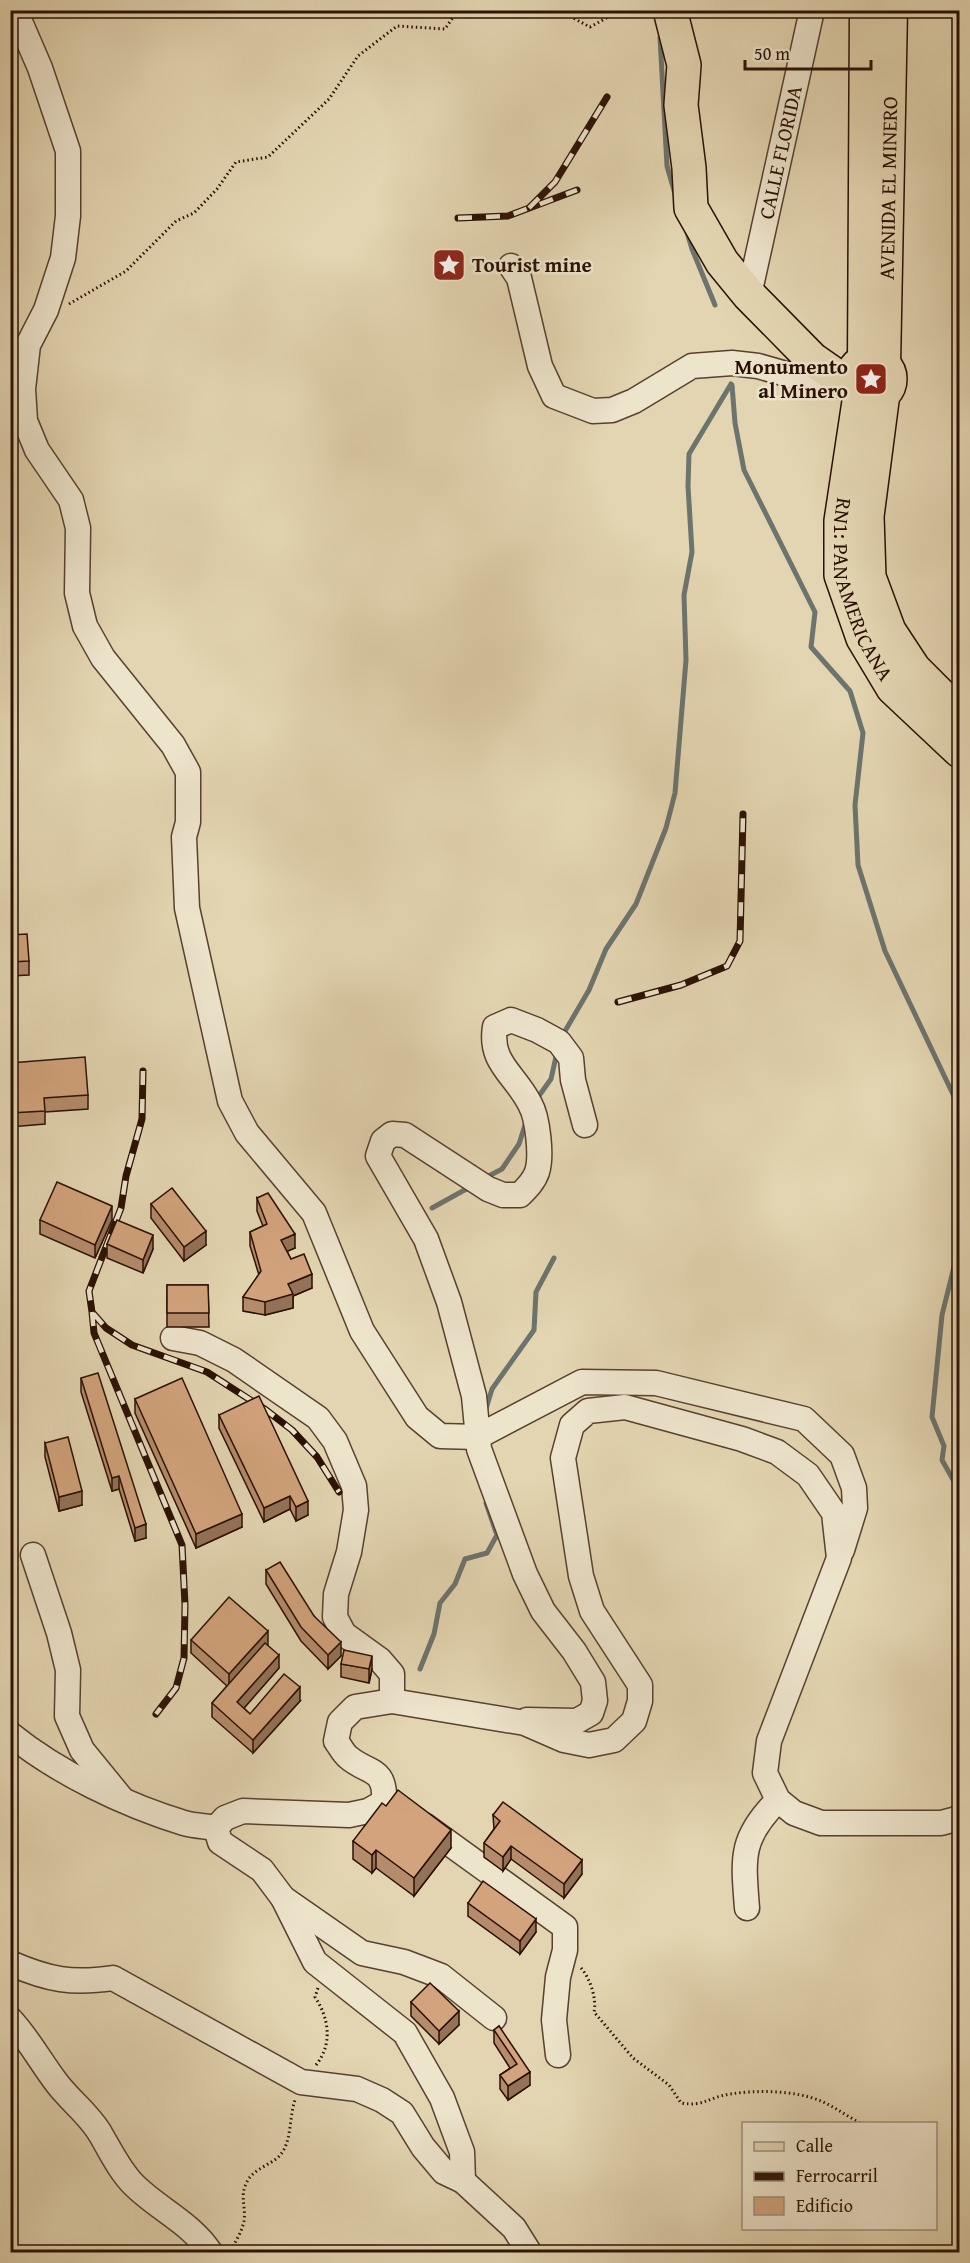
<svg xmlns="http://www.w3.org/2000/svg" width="970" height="2263" viewBox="0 0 970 2263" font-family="'Gentium Book Plus',serif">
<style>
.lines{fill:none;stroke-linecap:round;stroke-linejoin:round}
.stream{stroke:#6c746e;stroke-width:5}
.minor-casing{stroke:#58412f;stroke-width:27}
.major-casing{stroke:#2a1004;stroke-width:33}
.highway-casing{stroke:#2a1004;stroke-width:36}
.path{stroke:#2a1004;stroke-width:3;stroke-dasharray:1.5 3;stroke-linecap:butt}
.minor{stroke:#ede4cc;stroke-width:24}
.major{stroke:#e3d5b1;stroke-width:30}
.highway{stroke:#e3d5b1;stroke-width:33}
.rail-casing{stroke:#2a1004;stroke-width:7}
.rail{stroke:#ede4cc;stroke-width:4.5;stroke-dasharray:14;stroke-linecap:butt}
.wall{fill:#b58c6b;stroke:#2a1004;stroke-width:1.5}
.shaded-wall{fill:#937257;stroke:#2a1004;stroke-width:1.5}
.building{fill:#d2a37c;stroke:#2a1004;stroke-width:1.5}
.labels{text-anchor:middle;stroke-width:5;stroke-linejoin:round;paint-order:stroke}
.street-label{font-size:21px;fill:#2a1004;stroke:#ede4cc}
.poi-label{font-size:21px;font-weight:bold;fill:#2a1004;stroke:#ede4cc;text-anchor:start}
</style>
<rect width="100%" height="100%" fill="#e3d5b1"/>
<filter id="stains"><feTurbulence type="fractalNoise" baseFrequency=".00333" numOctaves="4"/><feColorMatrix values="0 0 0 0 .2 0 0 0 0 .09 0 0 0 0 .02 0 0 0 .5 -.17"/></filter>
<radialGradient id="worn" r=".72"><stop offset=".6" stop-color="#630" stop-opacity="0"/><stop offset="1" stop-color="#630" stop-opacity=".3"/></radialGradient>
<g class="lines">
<path class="stream" d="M660 37 667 166 675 194
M686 229 692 249 715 305
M732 385 735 423 744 470 815 612 811 647 850 691 863 733 855 805 858 865 885 951 960 1109
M561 1038 589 990 606 949 636 904 666 828 675 793 686 660 684 595 692 552 688 486 689 454 731 384
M536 1100 551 1079 557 1052
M483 1179 502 1169 519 1144 526 1122
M432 1208 470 1187
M960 1243 942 1315 932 1417 944 1446 942 1460 960 1492
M485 1412 492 1389 534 1330 536 1292 554 1258
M420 1669 434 1634 440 1603 455 1584 465 1559 487 1553 497 1535 486 1503"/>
<g class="minor-casing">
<g id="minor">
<path d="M15 10 40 68 68 151V216L63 258 46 310 28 345 23 389 25 421 37 450 71 500 78 528 77 593 85 626 103 658 173 745 188 772V822L184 837 187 908 230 1101 247 1133 314 1213 362 1331 417 1417 440 1436 477 1437 582 1382 656 1383 804 1419 842 1455 854 1488 855 1508 842 1550"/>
<path d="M511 266 519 278 540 366 554 396 593 411 612 410 634 401 692 366 732 363 758 366 807 380 849 387"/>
<path id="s1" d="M749 295 812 10"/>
<path d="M173 1338 200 1343 234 1360 318 1418 335 1441 354 1486 356 1510 349 1552 336 1594 335 1617 344 1634 380 1660 392 1674V1701"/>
<path d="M33 1555 59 1633 68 1670 67 1716 82 1750 122 1799"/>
<path d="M527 1720 577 1721 591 1713 595 1701 593 1682 574 1651 543 1611 525 1574 479 1449 474 1396 449 1302 426 1239 378 1156 383 1141 392 1134 405 1135 488 1189 503 1195H520C527 1188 534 1181 537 1172 542 1157 538 1118 530 1104 515 1074 489 1063 495 1027L511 1020 537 1030 559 1042 571 1058 573 1080 585 1125"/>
<path d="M10 1734C58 1773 125 1805 184 1823 194 1826 206 1826 216 1828"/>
<path d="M424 1825 565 1927V1950L558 1977 554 2020 558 2055"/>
<path d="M283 1898 362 1953 404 1962 441 1976 494 2018"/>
<path d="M747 1908C743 1857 740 1838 778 1800"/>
<path d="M10 1963C49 1980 72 1984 113 1978L301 2082 357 2089 382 2100 402 2113 423 2147 444 2172 463 2181 462 2152 442 2098 405 2033 315 1962 283 1898 262 1870 220 1842 216 1828 225 1818 243 1811 349 1815 368 1811 384 1802C386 1766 367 1774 348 1757 343 1753 340 1746 336 1741L340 1722 355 1707 392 1701 525 1723 564 1740 589 1745 614 1740 634 1721 640 1701V1685L592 1611 581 1576 563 1458 572 1425 588 1411 625 1407 742 1439 777 1452 808 1475 834 1513 839 1558 769 1741 765 1773 778 1800 794 1813 821 1823H941L960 1818"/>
<path d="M10 2019C28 2038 40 2061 56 2082 70 2101 90 2115 101 2135 111 2152 120 2171 134 2185 158 2209 191 2223 210 2252"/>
<path d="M463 2181 514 2228 529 2252"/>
</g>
</g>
<g class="major-casing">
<g id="major">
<path d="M863 361 865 10"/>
<path id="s2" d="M885 366 892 10"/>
</g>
</g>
<g class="highway-casing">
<g id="highway">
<path d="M670 10 684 65 681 105 689 168 691 208 722 262 749 295 812 359 835 375 852 380"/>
<circle cx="871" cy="379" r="19"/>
<path d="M883 393 867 516 869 577 889 631 914 669 960 715"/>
<path id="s3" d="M860 395 841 521V575L863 638 893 688 960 751"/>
</g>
</g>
<path class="path" d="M371 10H385
M558 10 590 27 621 10
M69 304 126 271 176 221 194 213 217 189 236 162 268 157 329 99 358 56 397 26 445 29 458 10
M581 1968C590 1978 597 1999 594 2012L633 2058 669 2085 681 2103C704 2107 709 2097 730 2094 758 2090 794 2090 821 2101 835 2107 848 2117 862 2124
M316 2065C333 2044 329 2018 315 1997L318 1988
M230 2250C236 2242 242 2231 244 2221 246 2208 240 2196 246 2184 252 2168 273 2165 281 2154 292 2140 289 2117 295 2100"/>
<use href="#minor" class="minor"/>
<use href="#major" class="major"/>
<use href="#highway" class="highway"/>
<g class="rail-casing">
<path id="rail" d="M529 208 555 182 607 97
M458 218 508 216 577 190
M618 1002 681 985 727 966 740 941 743 814
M143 1071 142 1119 126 1176 121 1208 89 1291 92 1312 106 1328 132 1345 207 1372 266 1410 292 1430 317 1457 339 1492
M92 1312 94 1333 182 1545 185 1605 184 1658 176 1688 156 1714"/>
</g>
<use href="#rail" class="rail"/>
</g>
<path class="wall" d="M10 935 29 961V975L10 976Z
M10 1063 88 1095V1109L45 1112V1124L10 1127Z
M257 1198 295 1248 287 1251 291 1259 312 1288 293 1296V1308L265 1315 243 1311V1297L259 1275 250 1246V1232L263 1226 257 1211Z
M151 1204 206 1245 184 1261 151 1218Z
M40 1220H112L95 1258 40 1234Z
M107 1244 153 1249 143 1273 107 1258Z
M167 1285H208L209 1327H167Z
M81 1378 146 1538 135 1541 119 1489 112 1491 81 1392Z
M135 1399 242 1527 196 1548 135 1413Z
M219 1415 308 1515 296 1521 290 1509 264 1522 219 1428Z
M45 1443 82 1505 59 1511 45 1457Z
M266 1570 314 1616 341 1656 328 1669 301 1641 266 1584Z
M191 1640 267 1645 279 1668 244 1708 250 1714 300 1701 253 1753 212 1717V1703L227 1686 191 1653Z
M341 1664 372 1669 369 1683 341 1677Z
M493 1815 582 1874 564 1898 511 1859 503 1871 484 1857V1843L494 1829Z
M353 1841 451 1848 414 1896 376 1868 372 1873 353 1859Z
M468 1903 536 1932 520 1954 468 1916Z
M411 2002 459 2025 439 2044 411 2016Z
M499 2026 530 2085 508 2100 500 2089V2075L510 2068 494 2043V2030Z"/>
<path class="shaded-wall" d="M112 1206V1220L95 1258V1245Z
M206 1231V1245L184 1261V1247Z
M295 1234V1248L281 1254V1240Z
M153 1235V1249L143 1273V1260Z
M312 1274V1288L293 1296V1308L265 1315V1302L288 1284Z
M119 1476V1489L112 1491V1478Z
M82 1491V1505L59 1511V1497Z
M290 1496V1509L264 1522V1508Z
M308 1501V1515L296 1521V1507Z
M242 1514V1527L196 1548V1534Z
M146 1524V1538L135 1541V1528Z
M268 1631V1645L229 1688V1674Z
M341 1642V1656L328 1669V1655Z
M279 1655V1668L237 1716V1702Z
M372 1656V1669L369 1683V1669Z
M300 1687V1701L253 1753V1740Z
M451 1830V1848L414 1896V1878Z
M511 1846V1859L503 1871V1857Z
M376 1850V1868L372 1873V1855Z
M582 1860V1874L564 1898V1884Z
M536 1919V1932L520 1954V1941Z
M459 2011V2025L439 2044V2031Z
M530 2072V2085L508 2100V2086Z"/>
<path class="building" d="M27 934 29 961 10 962V935Z
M85 1057 88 1095 44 1098 45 1111 10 1113V1063Z
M57 1182 112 1206 95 1245 40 1220Z
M172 1188 206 1231 184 1247 151 1204Z
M268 1193 295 1234 281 1240 291 1259 304 1254 312 1274 288 1284 293 1294 265 1302 243 1297 261 1271 250 1232 267 1224 257 1198Z
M117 1220 153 1235 143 1260 107 1244Z
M167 1285H208L209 1313H167Z
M98 1373 146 1524 135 1528 119 1476 112 1478 81 1378Z
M182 1378 242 1514 196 1534 135 1399Z
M259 1396 308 1501 296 1507 290 1496 264 1508 219 1415Z
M68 1437 82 1491 59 1497 45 1443Z
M280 1562 314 1616 341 1642 328 1655 301 1627 266 1570Z
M229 1597 268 1631 229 1674 191 1640Z
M265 1643 279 1655 237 1702 250 1714 284 1674 300 1687 253 1740 212 1703Z
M344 1650 372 1656 369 1669 341 1664Z
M398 1790 451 1830 414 1878 376 1850 372 1855 353 1841 382 1803 386 1806Z
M503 1802 582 1860 564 1884 511 1846 503 1857 484 1843 500 1821 493 1815Z
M483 1881 536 1919 520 1941 468 1903Z
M430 1983 459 2011 439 2031 411 2002Z
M499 2026 530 2072 508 2086 500 2075 517 2064 494 2030Z"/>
<defs>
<g id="sight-square" transform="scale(1.725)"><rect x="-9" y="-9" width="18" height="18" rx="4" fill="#8f2418" stroke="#ede4cc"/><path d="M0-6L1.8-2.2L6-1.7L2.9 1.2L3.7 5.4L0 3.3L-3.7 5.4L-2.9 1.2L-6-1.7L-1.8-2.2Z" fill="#fff"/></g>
</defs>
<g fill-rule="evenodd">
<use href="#sight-square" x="449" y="265"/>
<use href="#sight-square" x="871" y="379"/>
</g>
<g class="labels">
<g class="street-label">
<text dy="7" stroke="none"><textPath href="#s1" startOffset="146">CALLE FLORIDA</textPath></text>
<text dy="7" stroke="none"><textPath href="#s2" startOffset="178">AVENIDA EL MINERO</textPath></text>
<text dy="7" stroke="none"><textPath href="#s3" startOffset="200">RN1: PANAMERICANA</textPath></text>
</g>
<g class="poi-label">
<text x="472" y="272">Tourist mine</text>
<text x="848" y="374" text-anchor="end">Monumento<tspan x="848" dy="24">al Minero</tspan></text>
</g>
</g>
<rect width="970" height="2263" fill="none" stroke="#e3d5b1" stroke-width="36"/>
<rect x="12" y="12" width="946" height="2239" fill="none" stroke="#2a1004" stroke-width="3"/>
<rect x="18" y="18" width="934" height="2227" fill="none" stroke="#2a1004" stroke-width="1.5"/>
<rect x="742" y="2122" width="195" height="108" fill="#ede4cc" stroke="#9f8f7c" stroke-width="1.5"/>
<rect x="754" y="2142" width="30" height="9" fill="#e3d5b1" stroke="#9f8f7c" stroke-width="1.5"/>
<text x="796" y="2152" font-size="18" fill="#2a1004">Calle</text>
<rect x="754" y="2172" width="30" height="9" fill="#2a1004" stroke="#9f8f7c" stroke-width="1.5"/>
<text x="796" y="2182" font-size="18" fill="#2a1004">Ferrocarril</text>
<rect x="754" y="2197" width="30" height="18" fill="#d2a37c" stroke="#9f8f7c" stroke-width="1.5"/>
<text x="796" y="2212" font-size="18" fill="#2a1004">Edificio</text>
<path d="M745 60v9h126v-9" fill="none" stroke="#2a1004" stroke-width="3"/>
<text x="754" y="60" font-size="18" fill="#2a1004" stroke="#ede4cc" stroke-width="4.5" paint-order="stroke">50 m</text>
<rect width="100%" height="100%" filter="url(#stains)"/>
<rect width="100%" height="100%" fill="url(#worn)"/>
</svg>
